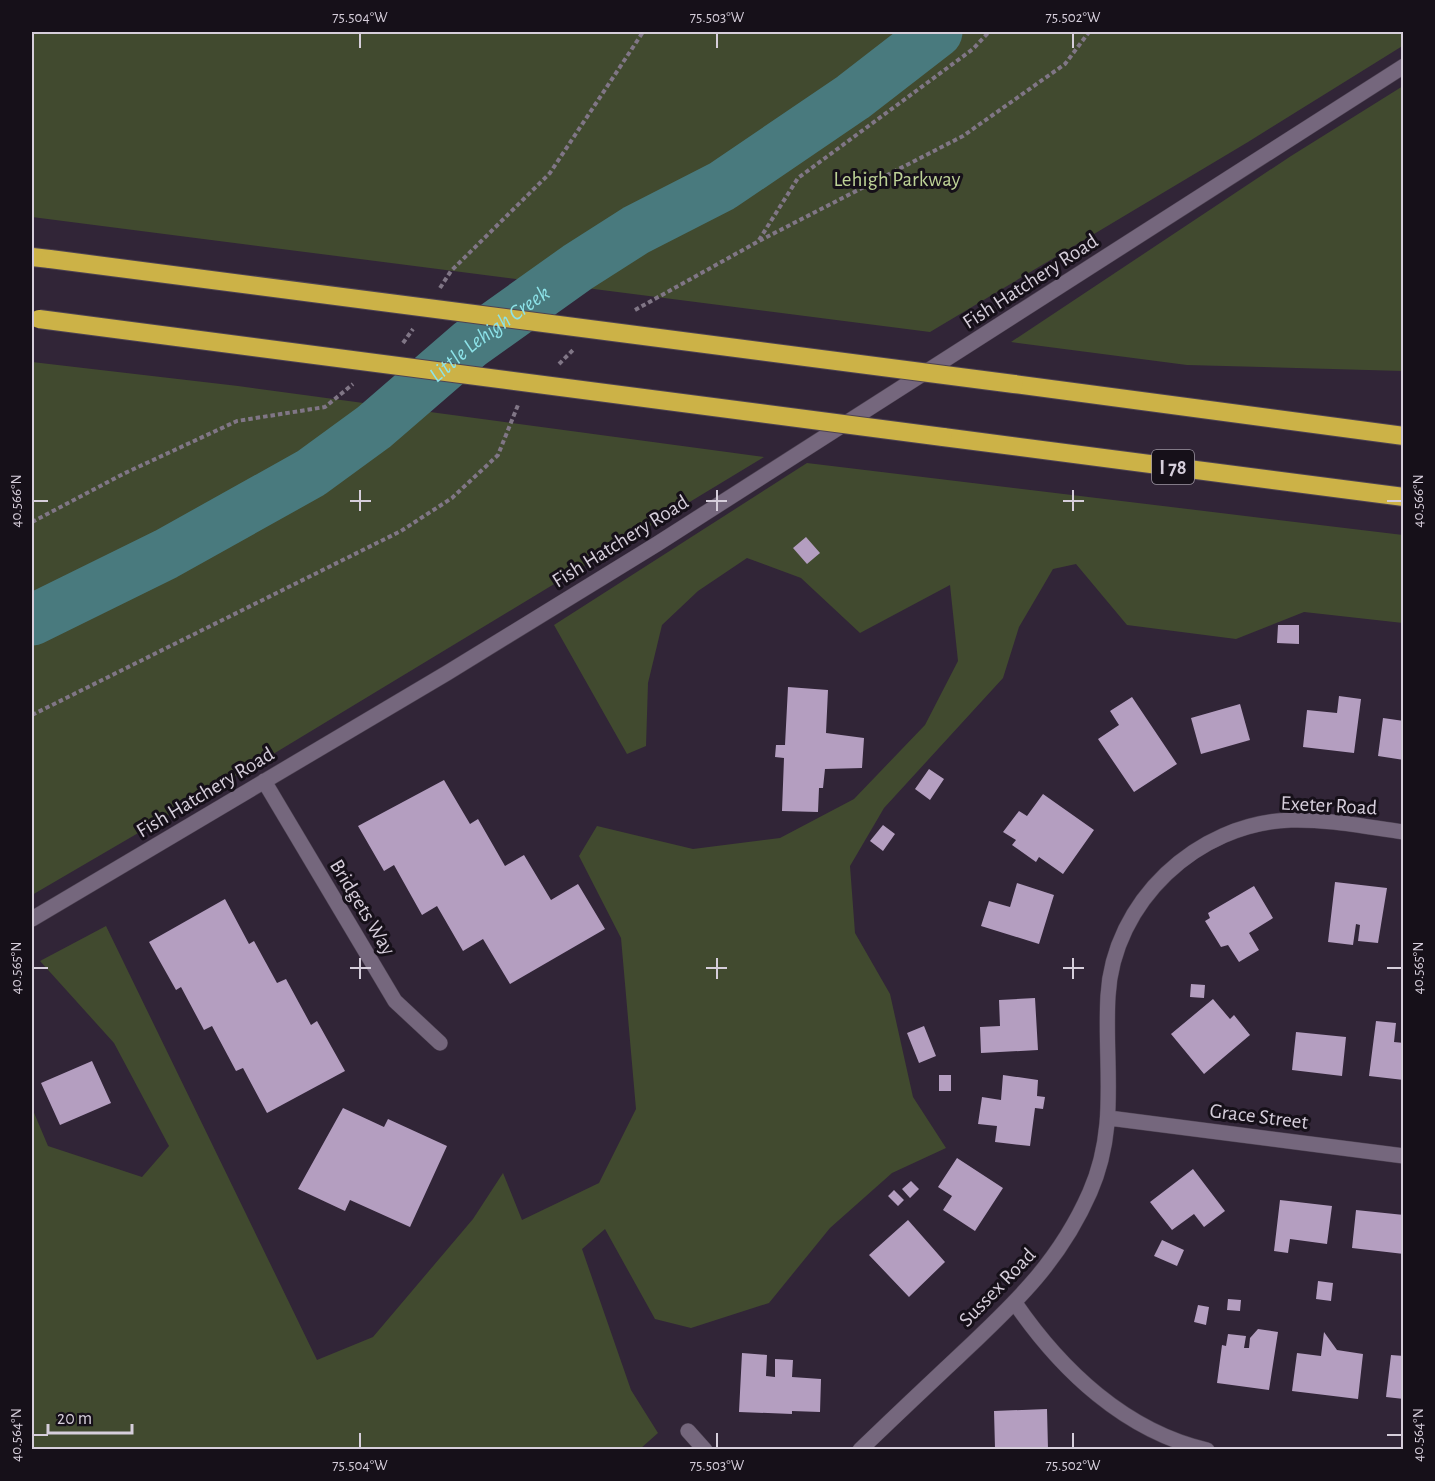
<svg xmlns="http://www.w3.org/2000/svg" width="1435" height="1481" viewBox="0 0 1435 1481" font-family="'Alegreya Sans',sans-serif">
<style>
.green{fill:#414a2f}
.lines{fill:none;stroke-linecap:round;stroke-linejoin:round}
.river{stroke:#497a7e;stroke-width:51}
.building{fill:#b49ec0}
.minor-casing{stroke:#4e4353;stroke-width:16}
.highway-casing{stroke:#4e4353;stroke-width:20}
.path{stroke:#807686;stroke-width:4;stroke-dasharray:4.5 3;stroke-linecap:butt}
.minor{stroke:#75677d;stroke-width:15}
.highway{stroke:#ccb247;stroke-width:18}
.highway-bridge-casing{stroke:#4e4353;stroke-width:20;stroke-linecap:butt}
.highway-bridge{stroke:#ccb247;stroke-width:18}
.ticks{fill:none;stroke:#d6cedb;stroke-width:2}
.labels{text-anchor:middle;stroke-width:6;stroke-linejoin:round;paint-order:stroke}
.shield{fill:#161019;stroke:#9c95a1;stroke-width:1.5}
.shield-label{font-size:20px;font-weight:bold;fill:#d6cedb}
.park-label{font-size:21px;fill:#bdd296;stroke:#161019}
.street-label{font-size:21px;fill:#d6cedb;stroke:#161019}
.water-label{font-size:22px;font-style:italic;fill:#8de3e9;stroke:#161019}
.neatline{fill:none;stroke:#d6cedb;stroke-width:2}
.ticks-label{font-size:15px;text-anchor:middle;fill:#d6cedb}
</style>
<rect width="100%" height="100%" fill="#312537"/>
<path class="green" d="M32 32H1403L1404 45 1248 142 930 332 32 217Z
M1403 86V371L1187 365 1011 342 1291 156Z
M32 362 238 386 764 457 260 762 32 895Z
M807 463 1403 535V623L1304 612 1236 639 1127 625 1076 564 1053 569 1019 627 1003 678 884 808 850 866 855 933 890 994 913 1097 946 1148 892 1173 830 1228 769 1303 691 1328 655 1319 605 1229 582 1249 631 1390 658 1433 640 1449H32V1108L48 1146 142 1177 169 1146 114 1043 40 961 106 926 317 1360 373 1337 473 1219 503 1173 522 1220 599 1183 636 1109 621 938 579 856 597 826 693 849 780 838 854 799 925 725 958 661 950 585 860 633 801 578 747 558 698 591 662 625 648 683 646 746 627 754 554 625Z"/>
<g class="lines">
<path class="river" id="s1" d="M32 620 166 554 311 473 374 427 470 344 578 267 636 230 722 186 853 97 937 32"/>
</g>
<path class="building" d="M806 537 820 553 807 564 793 548Z
M1278 625H1299V644L1277 643Z
M788 687 828 690 826 733 864 738 862 768 825 769 823 788H819L818 812 782 811 784 758 775 757 776 745H785Z
M1339 696 1361 699 1354 753 1303 747 1307 710 1337 713Z
M1132 697 1177 764 1134 792 1098 739 1119 725 1110 711Z
M1240 704 1250 740 1201 754 1191 718Z
M1383 718 1404 721V760L1378 756Z
M929 769 944 779 930 800 915 789Z
M444 780 470 824 478 819 505 866 524 855 551 900 578 884 605 929 510 984 483 939 463 951 437 906 422 915 394 865 384 871 358 826Z
M1043 794 1094 830 1063 874 1039 857 1036 862 1012 845 1016 840 1003 832 1019 811 1027 816Z
M883 825 895 834 883 851 870 841Z
M1335 882 1387 888 1378 943 1358 941 1360 925 1356 924 1353 945 1328 942Z
M1017 883 1054 895 1039 944 981 926 989 901 1010 907Z
M1254 886 1273 918 1249 933 1259 950 1239 962 1228 945 1221 947 1205 921 1210 918 1208 913Z
M225 899 249 944 254 941 277 983 286 979 311 1025 317 1021 345 1071 267 1113 243 1068 236 1071 212 1026 204 1030 181 987 176 990 149 942Z
M1191 984 1205 985 1204 998 1190 997Z
M1035 998 1038 1050 981 1053 980 1027 1000 1026 999 1000Z
M1213 999 1230 1019 1234 1015 1250 1035 1204 1074 1171 1034Z
M1376 1021 1396 1023 1394 1042 1404 1043V1080L1369 1076Z
M924 1026 936 1056 919 1063 907 1033Z
M1296 1032 1346 1037 1342 1076 1292 1070Z
M92 1061 111 1103 60 1125 41 1083Z
M939 1075H951V1091H939Z
M1003 1075 1038 1080 1037 1096 1045 1097 1043 1109 1035 1108 1030 1146 995 1142 997 1126 978 1124 982 1097 1001 1100Z
M343 1108 384 1127 388 1119 447 1146 410 1227 350 1200 345 1211 298 1189Z
M957 1158 1003 1188 975 1231 943 1210 952 1196 938 1187Z
M1193 1169 1225 1211 1204 1227 1194 1214 1172 1230 1150 1202Z
M911 1181 919 1189 910 1198 902 1189Z
M894 1190 904 1200 898 1206 888 1196Z
M1280 1200 1332 1206 1327 1244 1290 1239 1288 1253 1274 1251Z
M1356 1210 1404 1215V1254L1352 1248Z
M908 1220 945 1262 909 1297 869 1255Z
M1162 1240 1184 1250 1177 1266 1154 1256Z
M1318 1281 1333 1283 1331 1301 1316 1299Z
M1228 1299 1241 1300 1240 1311 1227 1310Z
M1198 1305 1209 1307 1206 1325 1194 1322Z
M1258 1329 1278 1332 1269 1390 1217 1383 1222 1345 1226 1346 1228 1334 1246 1336 1244 1348H1249L1250 1338Z
M1324 1332 1337 1350 1363 1354 1358 1399 1292 1391 1297 1353 1321 1356Z
M742 1353 767 1355 766 1376 775 1377V1359L793 1360 792 1377 821 1379 820 1412 792 1411V1414L739 1412Z
M1391 1355 1404 1356V1399L1386 1397Z
M1047 1409 1048 1449 995 1448 994 1411Z"/>
<g class="lines">
<g class="minor-casing">
<path id="minor" d="M264 781 395 1001 440 1043
M32 919 447 673 657 544 1404 66
M1109 1118 1404 1156
M1015 1303C1061 1370 1125 1431 1207 1450
M688 1431 705 1450
M860 1450C893 1418 926 1387 959 1356 1014 1304 1059 1263 1090 1192 1119 1126 1104 1064 1108 996 1113 902 1197 823 1291 820 1328 819 1367 827 1404 832"/>
</g>
<g class="highway-casing">
<path id="highway" d="M32 257 50 259
M1014 384 1404 436
M943 437 1404 497"/>
</g>
<path class="path" d="M759 240 798 178 973 49 989 32
M440 288 451 271 550 173 643 32
M635 310 759 241 963 136 1065 64 1089 32
M403 343 413 329
M559 364 573 350
M32 522 123 474 237 421 325 407 353 384
M32 715 401 531 452 498 498 455 518 405"/>
<use href="#minor" class="minor"/>
<use href="#highway" class="highway"/>
<g class="highway-bridge-casing">
<path id="highway-bridge" d="M50 259 1014 384
M39 319 943 437"/>
</g>
<use href="#highway-bridge" class="highway-bridge"/>
</g>
<path class="ticks" d="M360 33V48M717 33V48M1073 33V48M360 490V511M717 490V511M1073 490V511M33 501H48M350 501H371M706 501H727M1063 501H1084M1387 501H1402M360 958V979M717 958V979M1073 958V979M33 968H48M350 968H371M706 968H727M1063 968H1084M1387 968H1402M360 1433V1448M717 1433V1448M1073 1433V1448M33 1435H48M1387 1435H1402"/>
<g class="labels">
<rect class="shield" x="1152" y="450" width="42" height="34" rx="4.5"/>
<g class="shield-label">
<text x="1173" y="474">I 78</text>
</g>
<g class="park-label">
<text x="897" y="186">Lehigh Parkway</text>
</g>
<g class="street-label">
<text transform="translate(1030 281) rotate(-33)" y="7">Fish Hatchery Road</text>
<text transform="translate(620 541) rotate(-32)" y="7">Fish Hatchery Road</text>
<text transform="translate(205 792) rotate(-31)" y="7">Fish Hatchery Road</text>
<text transform="translate(1329 805) rotate(3)" y="7">Exeter Road</text>
<text transform="translate(363 907) rotate(59)" y="7">Bridgets Way</text>
<text transform="translate(1259 1116) rotate(7)" y="7">Grace Street</text>
<text transform="translate(997 1287) rotate(-46)" y="7">Sussex Road</text>
</g>
<g class="water-label">
<text dy="8" stroke="none"><textPath href="#s1" startOffset="542">Little Lehigh Creek</textPath></text>
</g>
</g>
<rect width="1435" height="1481" fill="none" stroke="#161019" stroke-width="66"/>
<path d="M48 1424v9h84v-9" fill="none" stroke="#d6cedb" stroke-width="3"/>
<text x="57" y="1424" font-size="18" fill="#d6cedb" stroke="#161019" stroke-width="4.5" paint-order="stroke">20 m</text>
<rect x="33" y="33" width="1369" height="1415" class="neatline"/>
<g class="ticks-label">
<text x="360" y="22">75.504°W</text>
<text x="717" y="22">75.503°W</text>
<text x="1073" y="22">75.502°W</text>
<text transform="translate(16 501) rotate(-90)" y="5">40.566°N</text>
<text transform="translate(1418 501) rotate(-90)" y="5">40.566°N</text>
<text transform="translate(16 968) rotate(-90)" y="5">40.565°N</text>
<text transform="translate(1418 968) rotate(-90)" y="5">40.565°N</text>
<text transform="translate(16 1435) rotate(-90)" y="5">40.564°N</text>
<text transform="translate(1418 1435) rotate(-90)" y="5">40.564°N</text>
<text x="360" y="1470">75.504°W</text>
<text x="717" y="1470">75.503°W</text>
<text x="1073" y="1470">75.502°W</text>
</g>
</svg>
